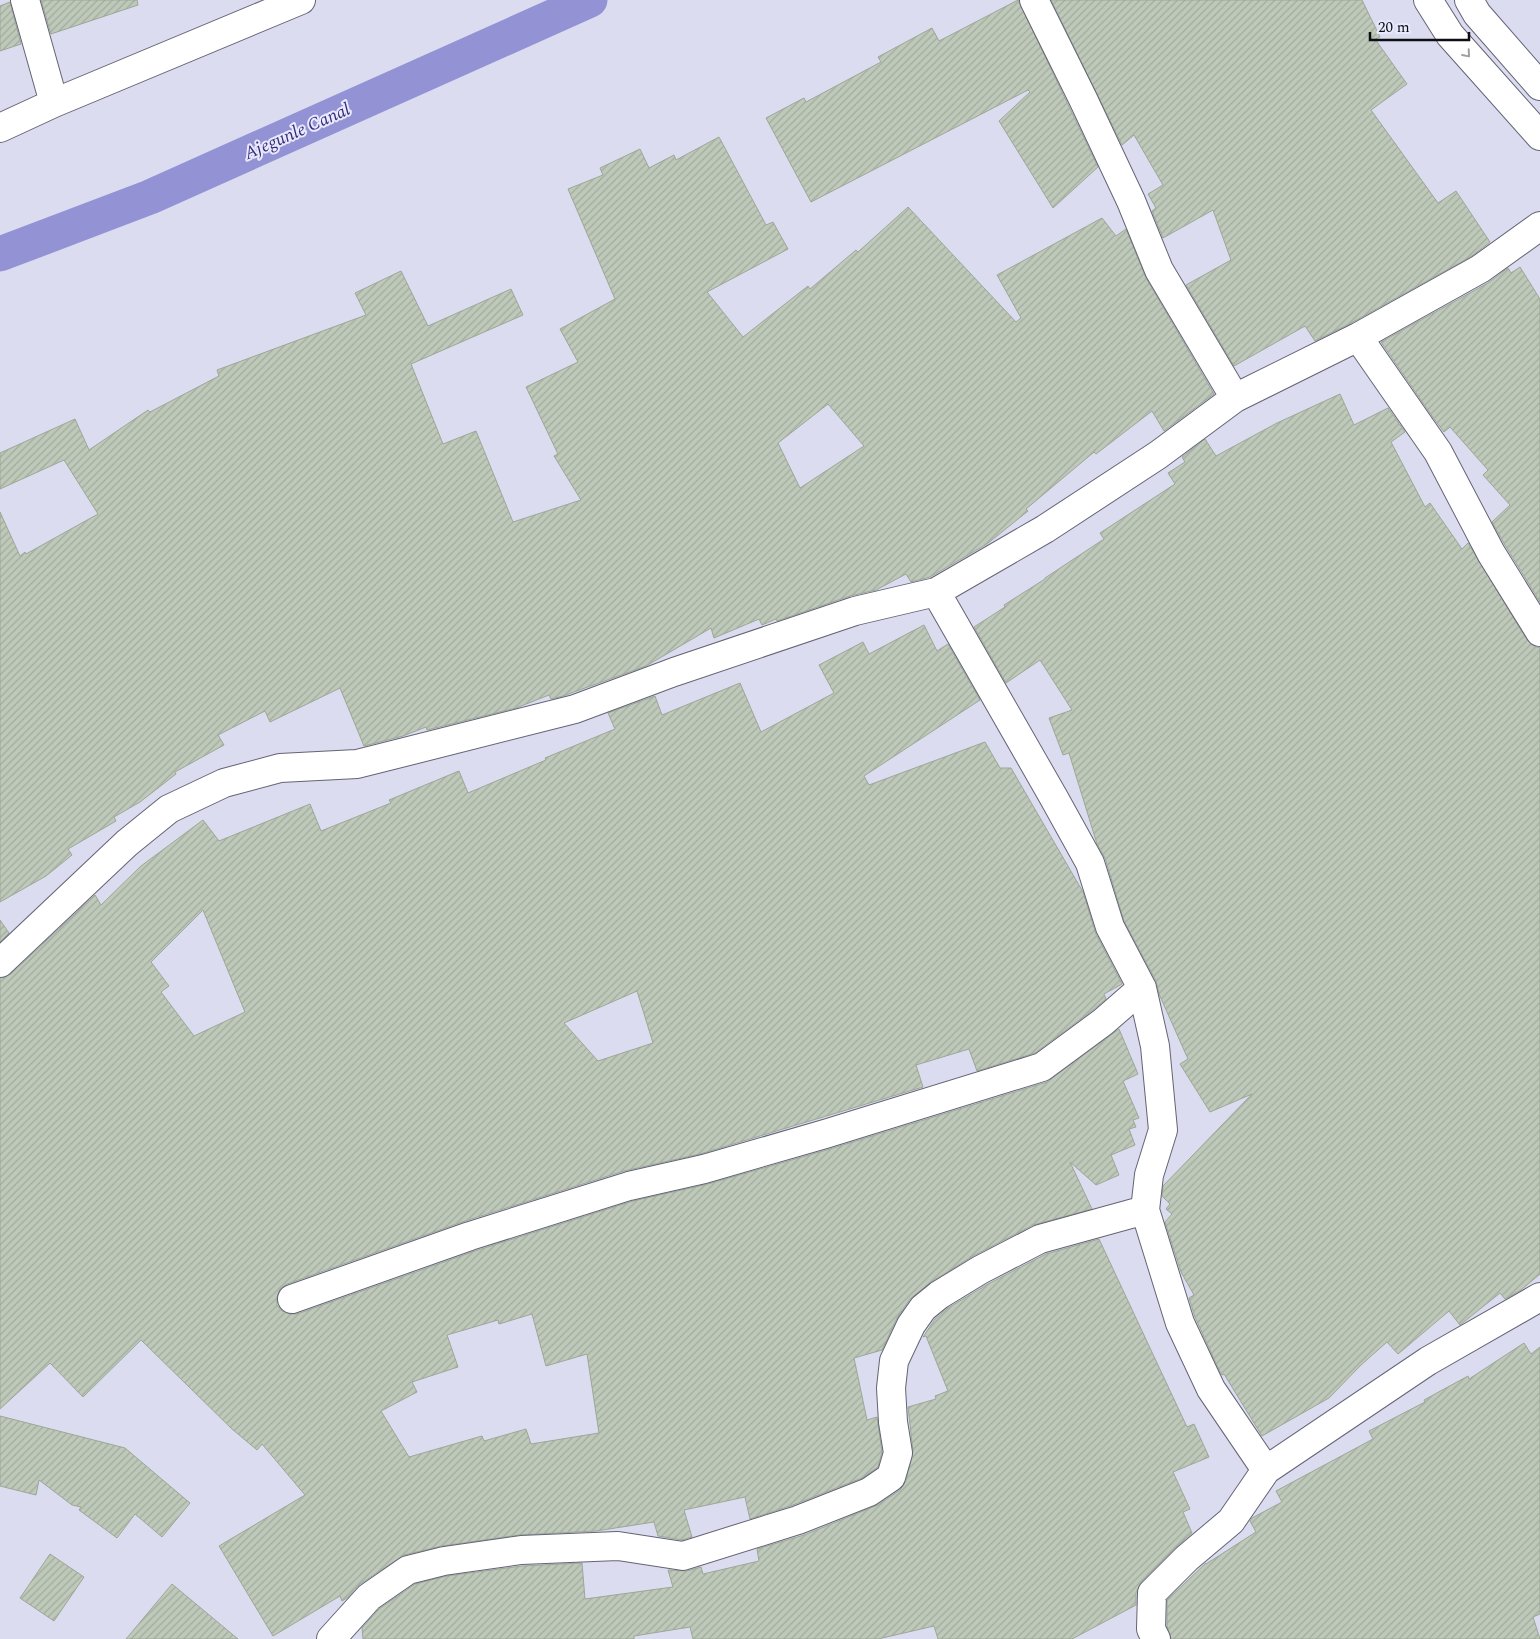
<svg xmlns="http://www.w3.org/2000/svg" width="1540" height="1639" viewBox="0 0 1540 1639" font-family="Spectral,serif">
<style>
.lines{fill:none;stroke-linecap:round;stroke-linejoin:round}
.canal{stroke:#9392d5;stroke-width:35}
.building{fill:url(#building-hatch);stroke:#9ca797;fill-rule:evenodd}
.minor-casing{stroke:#646475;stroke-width:30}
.secondary-casing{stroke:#646475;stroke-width:30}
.minor{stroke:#fff;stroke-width:28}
.secondary{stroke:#fff;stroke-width:28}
.oneway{stroke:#9f9fa1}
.labels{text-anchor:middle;stroke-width:4;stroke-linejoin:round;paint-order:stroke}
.water-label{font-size:18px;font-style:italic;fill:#372c7b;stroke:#e8e9fd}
</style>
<defs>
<pattern id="building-hatch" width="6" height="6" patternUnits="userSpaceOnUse" patternTransform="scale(1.25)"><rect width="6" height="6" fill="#bec9b9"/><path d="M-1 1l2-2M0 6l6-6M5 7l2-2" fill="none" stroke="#a2ab9e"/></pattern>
</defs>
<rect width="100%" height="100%" fill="#dbdcf0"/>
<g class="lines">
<path class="canal" d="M0 254 150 197 590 0"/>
</g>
<path class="building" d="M41 0H137L138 5 51 34Z
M1018 0 1098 167 1053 208 999 121 1030 92 1028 90 811 202 766 118 804 98 806 102 881 62 878 57 932 28 939 41Z
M1051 0H1362L1380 37 1375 39 1407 84 1371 110 1438 203 1456 191 1490 242 1472 256 1351 323 1315 341 1305 326 1234 366 1186 285 1231 260 1213 210 1163 238 1152 211 1156 208 1148 194 1163 185 1134 135 1122 145Z
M10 2 21 44 0 51V6Z
M719 137 766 225 773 222 788 249 707 292 743 337 808 286 810 289 856 250 858 252 908 207 1016 322 1021 318 997 275 1102 218 1116 236 1126 229 1146 278 1214 394 1164 431 1152 411 1096 454 1094 452 1026 509 1028 511 987 544 930 577 911 582 906 574 876 590 850 596 777 621 776 619 762 625 759 619 714 638 711 628 646 666 563 696 551 699 549 695 516 708 427 730 426 727 403 736 364 746 340 688 270 722 265 711 218 735 224 745 175 772 176 774 140 802 114 817 116 821 68 849 72 855 46 876 0 902V512L20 556 25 552 26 554 98 514 64 460 0 489V453L75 419 89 450 148 410 150 412 219 376 217 370 366 315 355 293 401 271 428 326 511 289 523 315 411 364 443 444 476 431 513 522 581 500 554 456 558 454 526 387 578 362 560 329 615 299 568 189 603 175 600 168 640 149 649 168 674 155 676 160ZM828 404 864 446 800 488 778 443Z
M1520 267 1540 299V602L1505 545 1492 522 1510 505 1483 475 1488 470 1450 427 1444 432 1432 416 1381 342 1488 283 1508 268 1511 273Z
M1340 394 1354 425 1388 408 1405 432 1391 442 1425 507 1430 503 1462 549 1468 543 1527 640 1532 645 1540 648V1274L1521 1290 1505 1299 1500 1293 1460 1325 1449 1311 1398 1354 1387 1342 1361 1365 1329 1398 1262 1436 1224 1374 1222 1375 1220 1372 1195 1317 1189 1298 1194 1295 1181 1272 1165 1222 1172 1214 1166 1209 1170 1204 1162 1196 1163 1186 1252 1094 1210 1112 1180 1064 1188 1059 1159 994 1156 981 1124 921 1105 858 1097 844 1069 753 1063 755 1049 718 1072 710 1040 660 1006 683 974 627 1005 607 1004 605 1045 579V578L1104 539 1100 533 1175 484 1168 473 1185 462 1182 457 1205 439 1216 456 1277 423Z
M924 625 937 651 948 644 980 700 864 776 869 785 985 742 1000 768H1011L1083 892 1096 934 1122 984 1104 994 1106 999 1093 1010 1035 1053 977 1071 969 1049 916 1065 923 1087 700 1154 624 1171 465 1221 287 1284 280 1289 277 1297V1305L282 1311 290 1314H297L475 1251 633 1201 708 1184 830 1149 1047 1082 1119 1029 1138 1074 1123 1081 1139 1118 1133 1120 1136 1127 1129 1129 1135 1145 1111 1155 1119 1175 1096 1185 1070 1162 1092 1209 1033 1225 973 1256 931 1282 910 1299 897 1318 882 1350 854 1358 867 1420 877 1417 882 1452 878 1467 862 1478 793 1505 750 1519 745 1497 684 1510 692 1537 682 1540 658 1536 654 1522 596 1531 519 1535 442 1546 404 1555 360 1584 347 1598 342 1601 340 1596 273 1636 219 1546 305 1495 262 1444 257 1450 232 1429 141 1340 83 1397 50 1363 0 1409V978L11 974 95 895 101 905 141 866 203 820 219 841 310 804 321 831 391 803 389 800 459 771 468 793 546 760 545 758 615 729 608 713 655 696 662 715 740 683 761 732 834 693 819 665 863 642 869 654ZM203 910 245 1012 194 1036 161 992 169 986 151 962ZM637 991 653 1043 598 1061 564 1023ZM532 1314 546 1366 587 1354 599 1433 531 1444 526 1429 484 1441 482 1436 409 1457 381 1411 417 1392 412 1382 458 1367 447 1335 498 1320 499 1324Z
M0 920 9 933 0 942Z
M1099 1239 1187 1427 1194 1424 1209 1457 1173 1472 1190 1509 1183 1512 1192 1533 1176 1547 1141 1582 1136 1593V1605L1072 1639H938L934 1626 878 1639H693L690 1627 634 1636V1639H363L362 1628 379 1609 415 1584 447 1576 522 1566 582 1563 585 1599 673 1587 668 1570 687 1571 701 1567 703 1574 759 1561 757 1549 804 1535 878 1505 900 1490 906 1481 913 1451 908 1407 936 1399 935 1396 948 1391 926 1336 923 1337 935 1319 948 1308 988 1284 1046 1254Z
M1524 1343 1531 1354 1540 1347V1614L1533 1617 1540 1639H1171L1167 1626V1600L1206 1563V1564L1256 1532 1250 1521 1252 1518 1282 1502 1276 1491 1373 1439 1369 1431 1425 1402 1424 1400 1468 1376 1469 1379Z
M0 1416 125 1448 190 1503 162 1537 135 1514 117 1538 79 1510 81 1507 72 1505 39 1480 36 1495 0 1486Z
M50 1554 84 1577 54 1621 20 1598Z
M172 1584 238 1639H126Z"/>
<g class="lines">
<g class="minor-casing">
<path id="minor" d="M25 0 54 103
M1034 0 1083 99 1131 201 1159 270 1235 398
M0 128 54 103 301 0
M1358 337 1438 452 1491 553 1540 632
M936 592 1054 798 1090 863 1110 927 1142 988 1155 1046 1163 1130 1149 1175 1145 1210 1180 1323 1211 1389 1266 1470
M0 963 127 843 169 809 224 783 280 768 357 764 575 709 674 672 855 611 936 592 1045 529 1158 455 1235 398 1358 337 1480 269 1540 226
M292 1299 470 1236 629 1186 704 1169 825 1134 1042 1067 1103 1022 1142 988
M331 1639 369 1597 408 1570 444 1561 521 1550 618 1546 683 1556 798 1520 869 1492 891 1477 898 1453 893 1422 891 1388 894 1361 911 1325 923 1308 939 1295 980 1270 1040 1239 1145 1210
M1156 1639 1151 1629 1152 1593 1187 1558 1231 1521 1266 1470 1428 1361 1540 1297"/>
</g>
<g class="secondary-casing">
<path id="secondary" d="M1428 0 1450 35 1540 136
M1469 0 1477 14 1540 86"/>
</g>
<use href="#minor" class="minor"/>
<use href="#secondary" class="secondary"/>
</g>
<defs><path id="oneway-chevron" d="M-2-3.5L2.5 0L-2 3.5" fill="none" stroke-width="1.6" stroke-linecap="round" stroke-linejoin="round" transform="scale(1.25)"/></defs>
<use class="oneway" href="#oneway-chevron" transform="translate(1467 54) rotate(49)"/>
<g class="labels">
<g class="water-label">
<text transform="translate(297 131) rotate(-24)" y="6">Ajegunle Canal</text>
</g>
</g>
<path d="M1370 32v8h99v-8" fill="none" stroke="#0e0e15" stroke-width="2.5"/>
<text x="1378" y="32" font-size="15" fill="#0e0e15" stroke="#e8e9fd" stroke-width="4" paint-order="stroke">20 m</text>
</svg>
